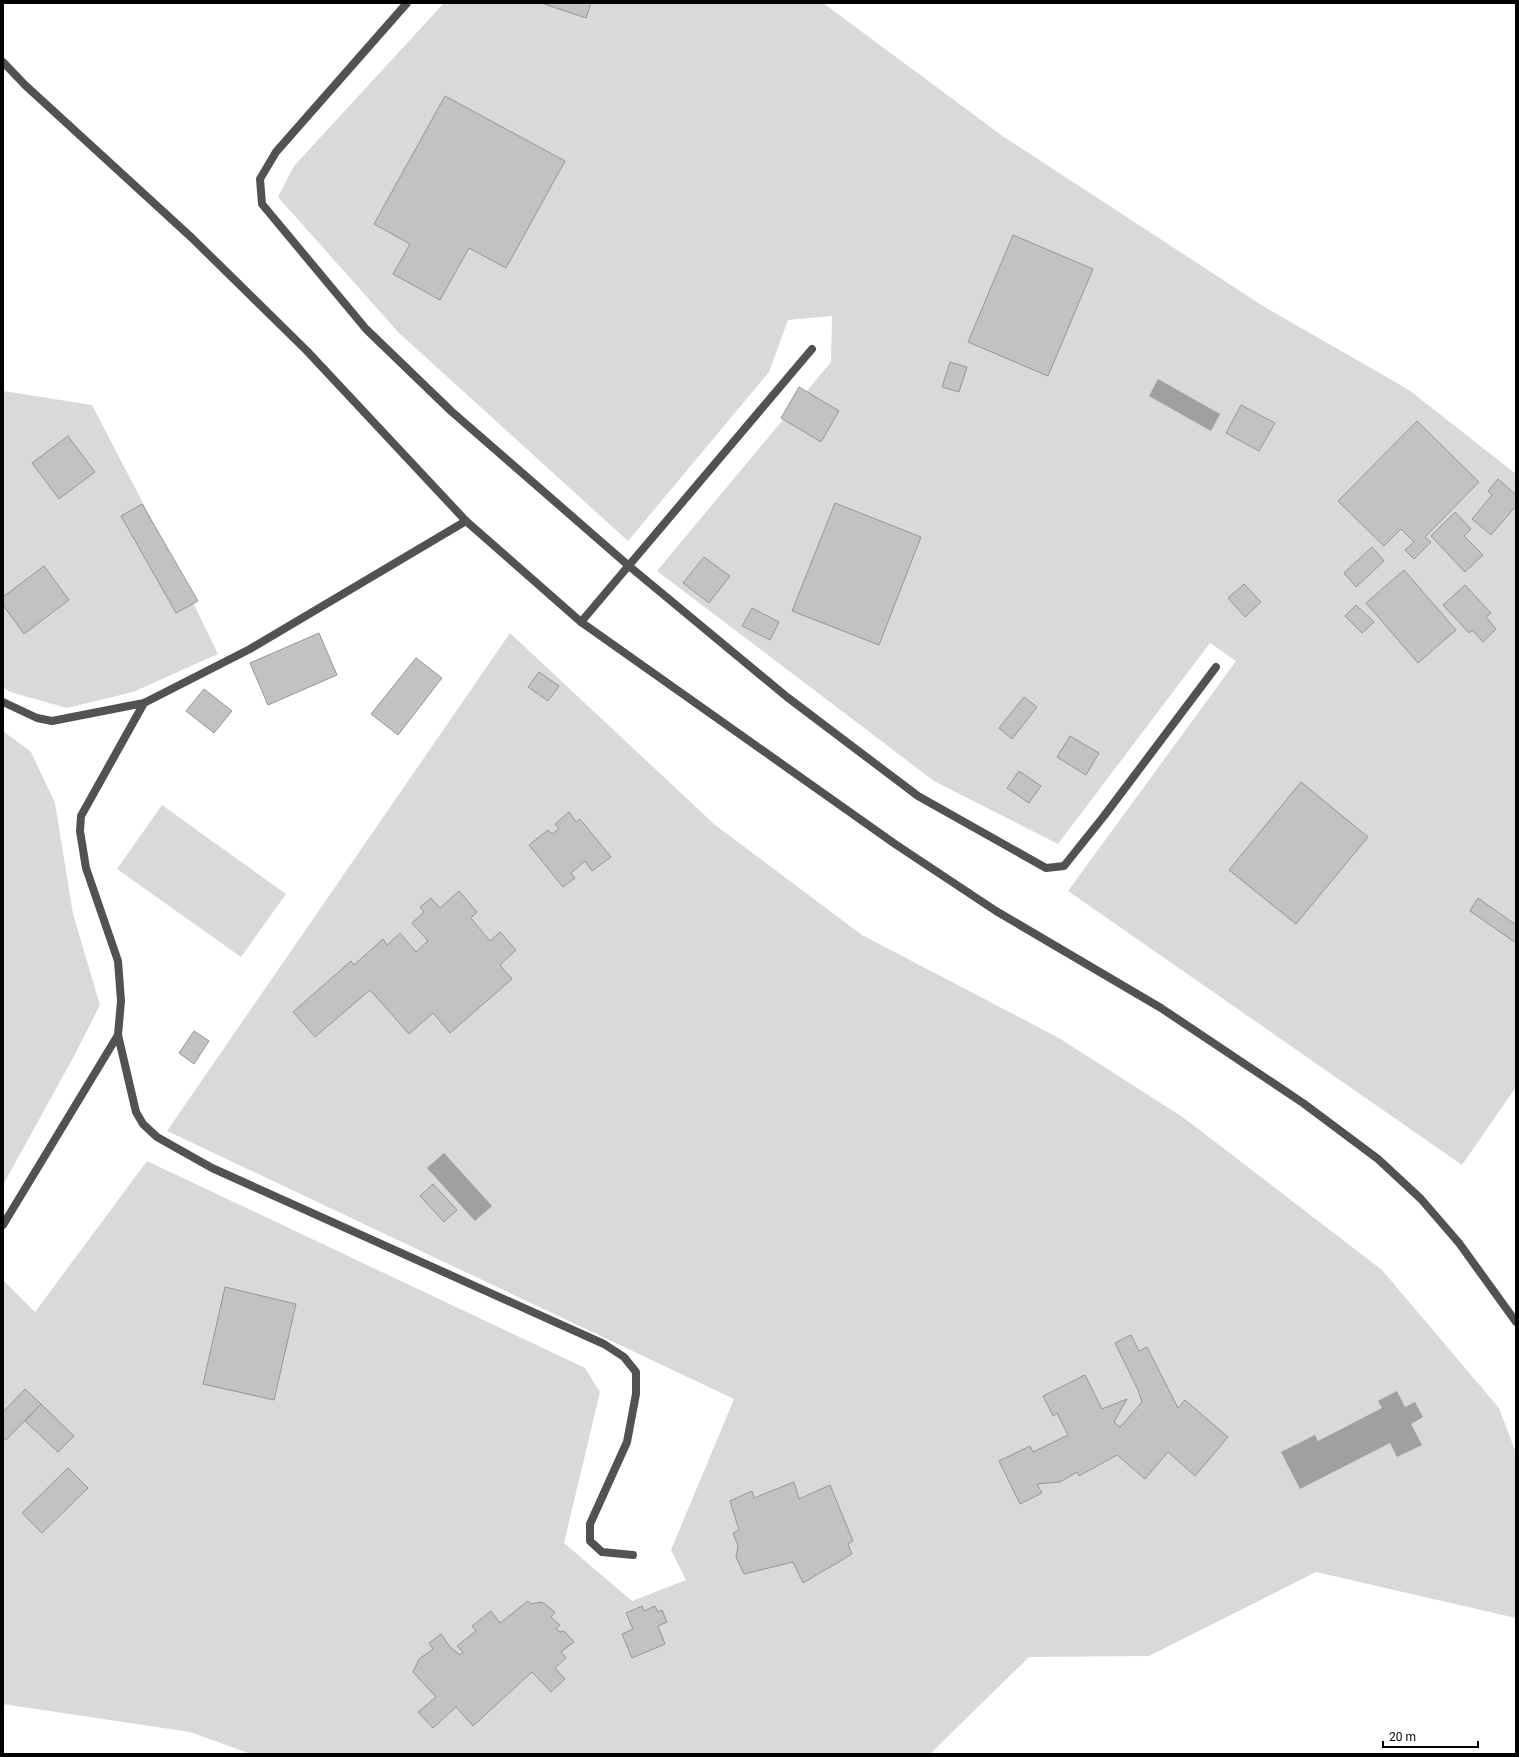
<svg xmlns="http://www.w3.org/2000/svg" width="1519" height="1757" viewBox="0 0 1519 1757" font-family="Roboto,sans-serif">
<style>
.green{fill:#d9d9d9}
.water{fill:#a0a0a0}
.building{fill:#c2c2c2;stroke:#969696}
.lines{fill:none;stroke-linecap:round;stroke-linejoin:round}
.lane{stroke:#525252;stroke-width:8}
.street{stroke:#525252;stroke-width:8}
</style>
<rect width="100%" height="100%" fill="#fff"/>
<path class="green" d="M444 3H823L1004 137 1263 306 1409 390 1516 474V1087L1462 1165 1068 891 1236 661 1210 643 1058 844 934 781 657 571 831 362 832 316 788 320 769 372 628 541 399 333 278 197 294 166Z
M3 391 92 405 171 557 218 654 133 692 67 708 10 692 3 687Z
M510 633 714 824 862 935 1059 1038 1184 1118 1382 1270 1499 1408 1516 1453V1618L1316 1572 1149 1656 1029 1657 930 1754H251L190 1732 3 1704V1280L35 1312 147 1161 585 1368 600 1392 564 1543 632 1601 686 1580 671 1550 734 1399 167 1131Z
M3 731 31 752 55 803 73 914 100 1005 74 1056 3 1185Z
M162 805 286 894 241 957 117 869Z"/>
<path class="water" d="M1158 379 1220 414 1211 431 1149 396Z
M444 1153 492 1206 475 1221 427 1168Z
M1397 1391 1405 1407 1415 1402 1423 1417 1411 1424 1422 1445 1397 1457 1390 1443 1300 1489 1281 1452 1315 1435 1318 1441 1382 1408 1378 1401Z"/>
<path class="building" d="M541 3H591L586 18Z
M445 96 565 161 506 268 469 248 440 300 393 274 410 244 374 224Z
M1013 235 1093 269 1048 376 968 342Z
M950 362 967 367 959 392 942 387Z
M799 387 839 411 821 442 781 418Z
M1241 405 1275 423 1259 451 1226 433Z
M1417 421 1479 482 1425 537 1431 542 1414 559 1405 550 1414 542 1401 529 1384 546 1338 501Z
M68 436 95 472 59 499 32 463Z
M1498 479 1516 495V506L1491 535 1472 519 1492 495 1488 491Z
M835 503 921 537 879 645 792 611Z
M142 504 198 601 176 613 121 516Z
M1455 512 1471 529 1464 536 1483 555 1465 572 1431 536Z
M1372 547 1384 561 1356 587 1344 573Z
M704 557 730 576 709 603 683 583Z
M44 566 69 600 24 634 3 605V597Z
M1404 570 1456 630 1418 663 1366 603Z
M1244 584 1261 602 1245 617 1228 598Z
M1465 585 1491 613 1486 617 1496 629 1483 642 1472 630 1469 633 1443 605Z
M1356 605 1374 622 1362 633 1345 616Z
M752 608 779 622 770 640 742 626Z
M319 633 337 675 268 705 250 663Z
M416 658 442 678 398 735 371 714Z
M539 672 559 686 548 701 528 687Z
M204 689 232 711 214 733 186 711Z
M1024 697 1037 707 1012 739 999 728Z
M1070 736 1099 753 1086 775 1057 757Z
M1019 771 1041 786 1029 803 1007 788Z
M1301 782 1368 837 1296 924 1229 870Z
M569 812 576 822 580 819 611 857 592 871 585 861 571 873 575 878 563 887 529 845 548 830 552 834 559 829 555 824Z
M459 891 477 912 471 918 490 941 500 932 516 950 500 965 512 979 450 1033 433 1013 409 1034 370 990 315 1037 293 1012 351 961 354 965 383 939 387 945 400 933 416 952 428 941 412 923 424 912 420 907 431 898 440 908Z
M1478 898 1516 925V943L1470 911Z
M194 1031 209 1041 194 1064 179 1053Z
M433 1184 457 1210 444 1222 420 1196Z
M225 1287 296 1304 274 1400 203 1384Z
M1131 1335 1139 1351 1147 1347 1178 1408 1185 1400 1228 1437 1195 1476 1168 1452 1145 1479 1117 1455 1079 1476 1077 1472 1060 1482 1037 1484 1042 1493 1020 1504 999 1461 1030 1446 1033 1452 1068 1435 1057 1413 1053 1416 1043 1396 1085 1375 1102 1409 1127 1399 1114 1422 1120 1427 1142 1402 1138 1390 1115 1343Z
M25 1389 41 1404 6 1440 3 1438V1412Z
M41 1404 74 1436 58 1452 25 1421Z
M68 1468 88 1488 42 1533 22 1513Z
M794 1482 799 1499 830 1485 853 1541 848 1544 852 1554 803 1583 793 1562 744 1574 736 1557 738 1546 733 1533 739 1530 730 1501 752 1491 754 1498Z
M528 1601 531 1604 542 1602 555 1612 551 1617 560 1625 556 1629 560 1632 564 1631 574 1642 561 1652 566 1658 555 1668 565 1679 551 1692 532 1672 473 1726 456 1707 433 1728 418 1712 436 1697 413 1672 419 1659 433 1649 429 1643 441 1634 450 1647 460 1655 463 1652 457 1646 476 1631 472 1626 491 1611 500 1623Z
M642 1606 644 1611 655 1606 658 1612 662 1610 667 1622 658 1626 665 1644 632 1658 622 1634 633 1629 626 1613Z"/>
<g class="lines">
<path class="lane" d="M407 3 276 152 260 179 262 204 366 329 451 411 629 566 787 697 918 796 1046 868 1064 866 1104 816 1216 667
M581 622 812 349
M3 702 37 718 52 721 144 703 250 649 466 521
M144 703 81 816 80 831 86 868 118 961 121 1001 118 1035 136 1112 143 1124 157 1137 212 1168 604 1344 624 1357 636 1372V1394L627 1442 590 1524V1541L602 1552 633 1555
M3 1225 118 1035"/>
<path class="street" d="M3 62 25 85 192 238 307 351 466 521 581 622 895 844 996 911 1161 1008 1303 1103 1378 1159 1421 1199 1459 1243 1516 1322"/>
</g>
<rect width="1519" height="1757" fill="none" stroke="#000000" stroke-width="8"/>
<path d="M1383 1741v6h95v-6" fill="none" stroke="#000000" stroke-width="2"/>
<text x="1389" y="1741" font-size="12" fill="#000000" stroke="#ffffff" stroke-width="3" paint-order="stroke">20 m</text>
</svg>
